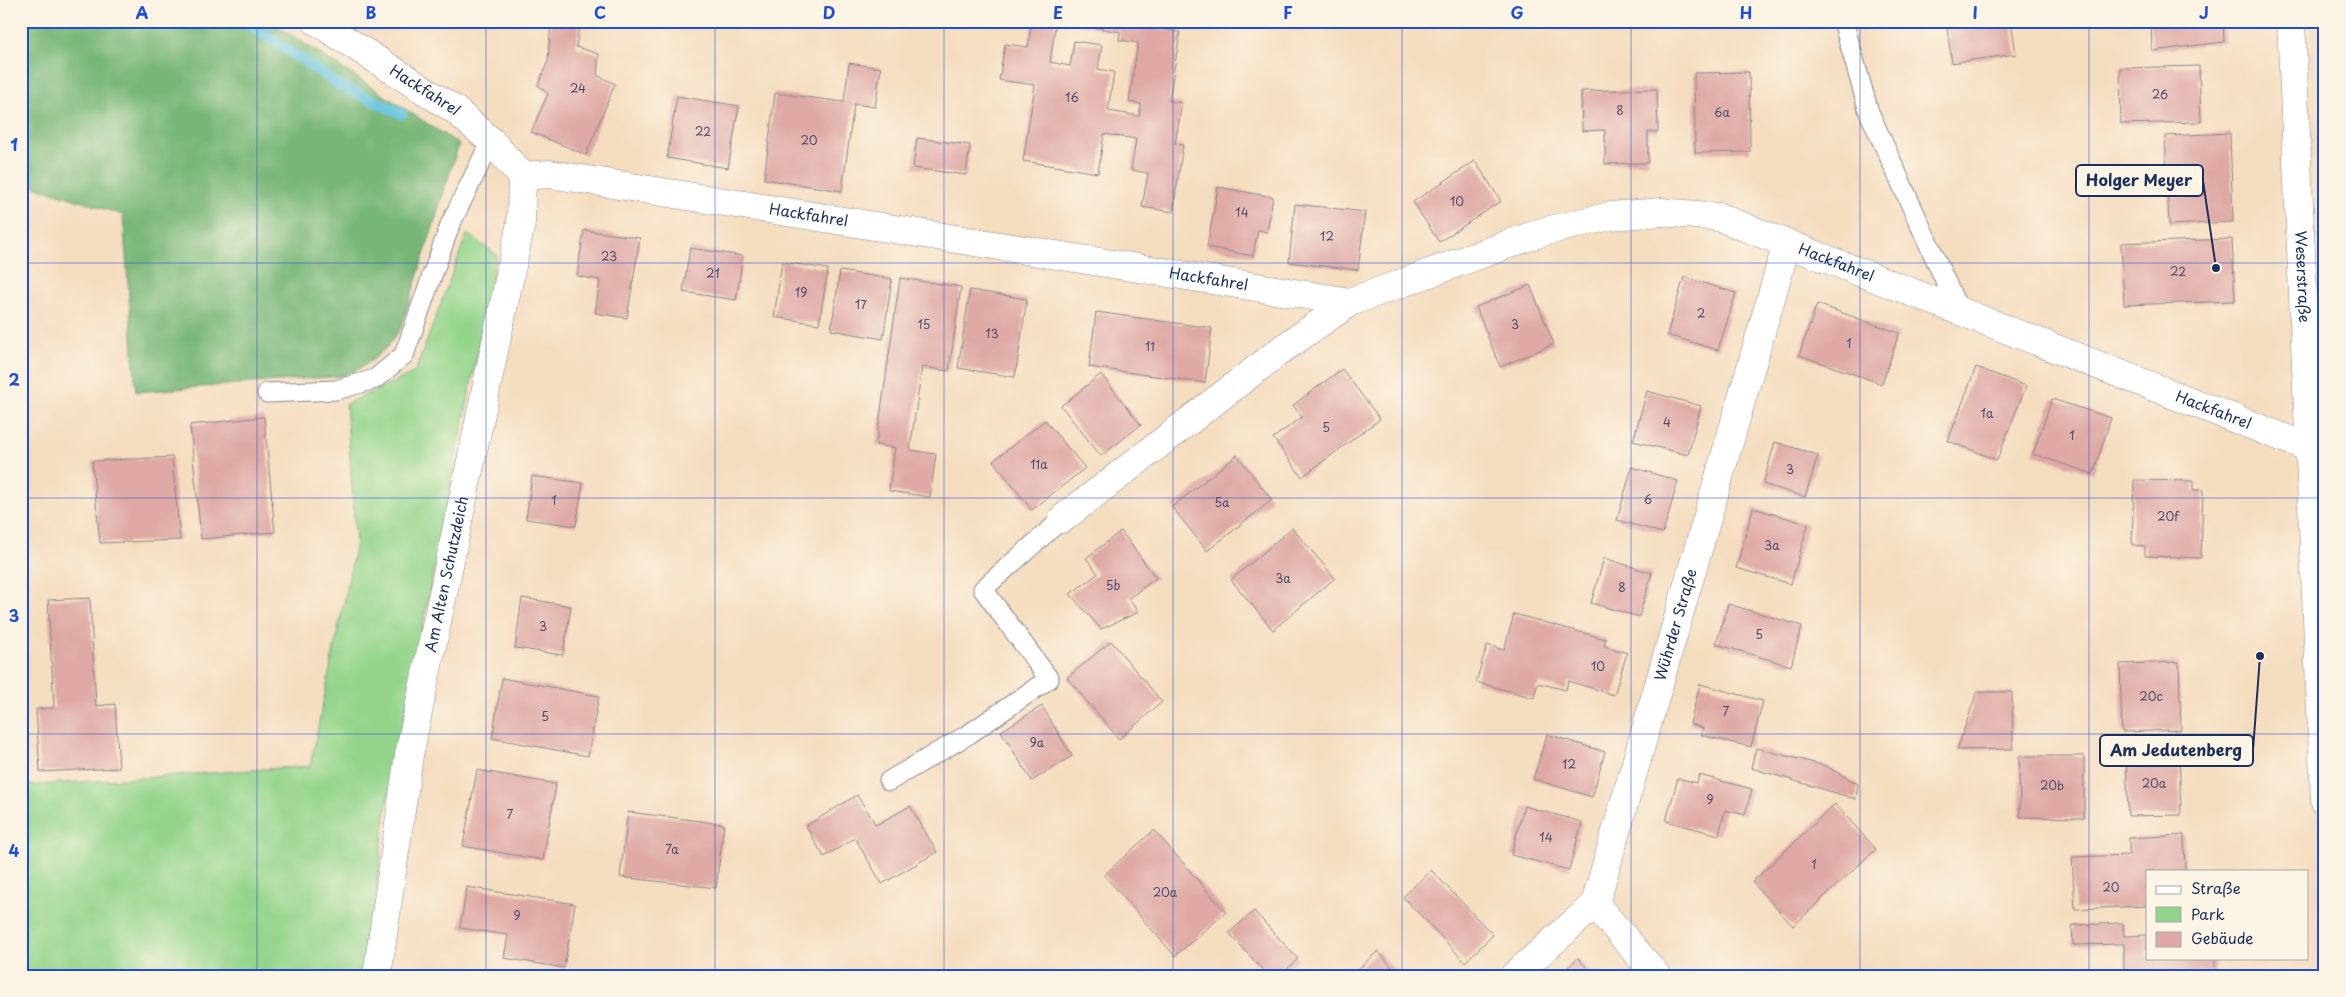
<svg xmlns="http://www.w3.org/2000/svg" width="2346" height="997" viewBox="0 0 2346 997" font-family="'Playpen Sans',sans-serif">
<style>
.green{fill:#93d48a;stroke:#578274}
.forest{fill:#76b676;stroke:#48726a}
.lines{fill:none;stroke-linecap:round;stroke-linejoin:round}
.stream{stroke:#62c2e0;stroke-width:11}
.building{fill:#dea8a4}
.lane-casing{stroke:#88868e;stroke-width:21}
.street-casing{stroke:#88868e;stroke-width:29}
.primary-casing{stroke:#88868e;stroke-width:29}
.lane{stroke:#fff;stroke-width:19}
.street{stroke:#fff;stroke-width:28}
.primary{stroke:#fff;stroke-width:28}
.grid{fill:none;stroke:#1d4ed8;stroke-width:1;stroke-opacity:0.55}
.labels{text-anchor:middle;stroke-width:5;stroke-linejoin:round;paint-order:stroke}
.number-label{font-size:12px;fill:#4c4d70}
.street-label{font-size:15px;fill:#1b2f5e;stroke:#fcf5e5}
.leader{fill:none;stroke:#1b2f5e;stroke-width:2}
.callout-dot{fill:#1b2f5e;stroke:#fcf5e5;stroke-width:2}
.callout{fill:#fcf5e5;stroke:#1b2f5e;stroke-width:2}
.callout-label{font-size:16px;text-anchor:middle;font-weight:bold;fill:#1b2f5e}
.neatline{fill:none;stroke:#1d4ed8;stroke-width:2}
.grid-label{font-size:16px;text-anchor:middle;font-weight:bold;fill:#1d4ed8}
</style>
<rect width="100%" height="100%" fill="#fcf5e5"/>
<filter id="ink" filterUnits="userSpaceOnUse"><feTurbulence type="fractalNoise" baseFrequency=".02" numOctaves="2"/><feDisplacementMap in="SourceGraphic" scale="10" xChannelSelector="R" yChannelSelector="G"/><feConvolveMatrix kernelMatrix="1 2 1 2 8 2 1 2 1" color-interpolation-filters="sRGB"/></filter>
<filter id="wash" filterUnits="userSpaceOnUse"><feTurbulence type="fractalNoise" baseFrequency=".0096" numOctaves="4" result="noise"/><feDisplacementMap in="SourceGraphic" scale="20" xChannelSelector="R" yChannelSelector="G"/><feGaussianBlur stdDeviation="1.12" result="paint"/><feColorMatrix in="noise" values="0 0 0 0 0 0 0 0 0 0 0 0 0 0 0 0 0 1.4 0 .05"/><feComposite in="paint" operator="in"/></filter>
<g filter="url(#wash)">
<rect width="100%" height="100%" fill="#f4dcbe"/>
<path class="green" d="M467 234 497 255 386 809 366 976H21V786L310 766 356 543 346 404 415 372Z"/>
<path class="forest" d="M21 21H270L459 144 401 328C383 355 372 363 343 376L136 392 123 215 21 182Z"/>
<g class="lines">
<path class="stream" d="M244 21 341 86 402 114"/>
</g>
<g id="blocks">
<path class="building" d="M551 21H580L576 47 599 54 597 75 615 84 586 155 531 132 548 94 538 85 548 61Z
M1032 21H1056L1050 62 1070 66 1074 41 1102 45 1098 69 1114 72 1108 111 1139 116 1141 104 1129 102 1138 43 1119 40 1120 32 1059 21H1122V23L1180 32 1169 101 1182 103 1175 144 1183 145 1173 212 1142 207 1148 173 1131 170 1136 139 1104 134 1098 173 1023 161 1035 85 999 80 1005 44 1028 47Z
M1946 21H2011L2016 54 1952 63Z
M2151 21H2223L2224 42 2152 51Z
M849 63 881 68 875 107 854 104 842 191 764 179 775 93 844 102Z
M2199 66 2201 122 2121 124 2120 68Z
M1749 72 1750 152 1695 153 1694 73Z
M1657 89 1658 132H1648V163L1605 164V130L1582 131 1581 91Z
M677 96 739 106 728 168 667 158Z
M2230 133 2233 222 2169 225 2165 136Z
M917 138 970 145 966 175 913 168Z
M1475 161 1501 201 1439 242 1413 202Z
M1218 187 1273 197 1267 232 1258 230 1253 256 1207 247Z
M1295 204 1365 212 1358 270 1289 262Z
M584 230 640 238 627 318 595 313 600 280 577 276Z
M2232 239 2235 301 2124 305 2121 243Z
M690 248 743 256 736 300 683 292Z
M782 262 828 269 819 324 774 317Z
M840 271 892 279 883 339 831 330Z
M1684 277 1736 293 1718 350 1667 335Z
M900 278 961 287 949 371 922 367 910 450 936 454 930 497 889 491 895 448 876 445Z
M1530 285 1554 344 1500 367 1476 307Z
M970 290 1027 299 1015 377 958 368Z
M1817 304 1899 333 1882 384 1799 355Z
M1096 312 1212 328 1205 383 1089 367Z
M1976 367 2026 386 1997 460 1948 441Z
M1342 369 1380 419 1302 477 1273 438 1302 417 1293 405Z
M1101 374 1141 425 1101 456 1061 406Z
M1647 391 1701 406 1688 455 1633 441Z
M2052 399 2111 418 2093 474 2033 454Z
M264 417 275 532 201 539 190 425Z
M1045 420 1085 468 1032 510 993 461Z
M1775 442 1818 455 1805 497 1763 484Z
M1237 455 1272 500 1207 551 1172 507Z
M172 457 180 540 100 543 92 461Z
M1632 467 1678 481 1663 533 1617 520Z
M532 476 583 483 576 526 526 519Z
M2134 480 2193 481V490H2203L2201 558 2145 556V546L2132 545Z
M1753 508 1808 524 1791 584 1736 568Z
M1292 528 1335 578 1273 630 1231 580Z
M1121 531 1156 578 1128 599 1139 612 1101 629 1070 594 1098 574 1086 558Z
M1604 558 1652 573 1639 617 1591 603Z
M90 598 96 706 115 704 119 768 40 772 36 709 54 708 48 600Z
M522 598 571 606 563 655 515 648Z
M1728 604 1802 626 1791 666 1716 644Z
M1514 614 1606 639 1604 646 1627 653 1614 695 1568 681 1566 690 1538 683 1534 698 1476 682 1487 645 1504 650Z
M1111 641 1162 702 1119 739 1067 678Z
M2179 662 2181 730 2122 732 2120 664Z
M502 678 599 696 588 756 492 738Z
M1700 684 1763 701 1751 747 1701 735 1703 728 1690 724Z
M1977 692H2012L2013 749 1957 750Z
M1042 706 1072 756 1032 781 1001 731Z
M1547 734 1605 752 1592 797 1533 779Z
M1756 748 1826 766 1858 784 1856 799 1751 768Z
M2179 750 2181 815 2128 816 2126 752Z
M2019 756H2084V818L2020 817Z
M477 770 556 784 543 860 463 846Z
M1699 775 1752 789 1745 815 1725 810 1719 835 1666 821 1678 778 1697 783Z
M857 795 876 825 910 806 937 852 882 884 855 838 824 857 806 826Z
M1835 804 1876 849 1793 926 1752 882Z
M1524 806 1582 822 1569 870 1511 855Z
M628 812 724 824 716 888 620 877Z
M1154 830 1226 912 1175 956 1104 875Z
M2184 835 2185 871H2147V906L2075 909 2072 857 2129 855V838Z
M1431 870 1493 935 1465 962 1403 897Z
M467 887 575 904 564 968 504 958 508 935 460 928Z
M1254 911 1298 959 1280 976H1268L1229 933Z
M2123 923 2124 936 2147 935V958H2215V976H2124V944L2073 945 2072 925Z
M1378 951 1400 976H1351Z
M1578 958 1594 976H1558Z"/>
</g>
</g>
<g filter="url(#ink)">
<use href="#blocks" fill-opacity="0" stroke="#88868e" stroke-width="1"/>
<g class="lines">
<g class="lane-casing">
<path id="lane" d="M1843 21 1869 112 1959 311
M267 393 336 390 375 379 404 355 450 225 491 141
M889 781 969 734 1049 679 983 589 1062 519"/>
</g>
<g class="street-casing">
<g id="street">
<path id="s1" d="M316 21 455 110 491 141 522 176"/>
<path id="s2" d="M522 176 550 174 1350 302"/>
<path id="s3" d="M1062 519 1281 350 1350 302 1542 232 1610 216 1662 212 1719 217 2325 454"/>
<path d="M1595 904 1657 976"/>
<path id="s4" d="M377 976 409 755 521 223 522 176"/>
<path id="s5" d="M1514 976 1595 904 1787 243"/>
</g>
</g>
<g class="primary-casing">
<g id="primary">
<path id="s6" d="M2291 21 2325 802"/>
</g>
</g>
<use href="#lane" class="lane"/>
<use href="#street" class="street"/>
<use href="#primary" class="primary"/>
</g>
</g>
<path class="grid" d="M257 21V976M486 21V976M715 21V976M944 21V976M1173 21V976M1402 21V976M1631 21V976M1860 21V976M2089 21V976M21 263H2325M21 498H2325M21 734H2325"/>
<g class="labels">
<g class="number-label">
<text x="578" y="93">24</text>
<text x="2160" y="99">26</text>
<text x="1072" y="102">16</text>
<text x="1620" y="115">8</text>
<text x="1722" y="117">6a</text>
<text x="703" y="136">22</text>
<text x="809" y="145">20</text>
<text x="1457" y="206">10</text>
<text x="1242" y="217">14</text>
<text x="1327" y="241">12</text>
<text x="609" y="261">23</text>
<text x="2178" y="276">22</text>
<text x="713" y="278">21</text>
<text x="801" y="297">19</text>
<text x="861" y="309">17</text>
<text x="1701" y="318">2</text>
<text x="924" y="329">15</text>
<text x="1515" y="329">3</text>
<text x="992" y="338">13</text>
<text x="1849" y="348">1</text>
<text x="1150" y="351">11</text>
<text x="1987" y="418">1a</text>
<text x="1667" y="427">4</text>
<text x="1326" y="432">5</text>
<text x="2072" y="440">1</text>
<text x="1039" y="469">11a</text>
<text x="1790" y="474">3</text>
<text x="1648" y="504">6</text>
<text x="554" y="505">1</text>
<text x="1222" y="507">5a</text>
<text x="2168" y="521">20f</text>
<text x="1772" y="550">3a</text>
<text x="1283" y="583">3a</text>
<text x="1113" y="590">5b</text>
<text x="1622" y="592">8</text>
<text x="543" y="631">3</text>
<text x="1759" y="639">5</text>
<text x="1598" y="671">10</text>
<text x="2151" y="701">20c</text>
<text x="1726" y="716">7</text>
<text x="545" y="721">5</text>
<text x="1037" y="747">9a</text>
<text x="1569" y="769">12</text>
<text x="2154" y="788">20a</text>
<text x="2052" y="790">20b</text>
<text x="1710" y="804">9</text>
<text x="510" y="819">7</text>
<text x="1546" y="842">14</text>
<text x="672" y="854">7a</text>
<text x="1814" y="869">1</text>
<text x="2111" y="892">20</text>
<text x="1165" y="897">20a</text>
<text x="517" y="920">9</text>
</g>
<g class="street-label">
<text dy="5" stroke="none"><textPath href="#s1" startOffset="129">Hackfahrel</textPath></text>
<text dy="5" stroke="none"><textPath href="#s2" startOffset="290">Hackfahrel</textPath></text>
<text dy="5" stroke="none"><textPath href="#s3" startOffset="870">Hackfahrel</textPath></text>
<text dy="5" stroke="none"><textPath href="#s6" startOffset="256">Weserstraße</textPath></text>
<text dy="5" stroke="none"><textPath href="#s2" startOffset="695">Hackfahrel</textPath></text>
<text dy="5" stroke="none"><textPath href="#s3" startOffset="1275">Hackfahrel</textPath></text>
<text dy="5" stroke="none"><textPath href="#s4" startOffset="408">Am Alten Schutzdeich</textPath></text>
<text dy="5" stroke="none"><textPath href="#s5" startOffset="399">Wührder Straße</textPath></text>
</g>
</g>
<path class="leader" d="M2216 268L2203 181M2260 656L2253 750"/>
<g class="callout-dot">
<circle cx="2216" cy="268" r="5"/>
<circle cx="2260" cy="656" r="5"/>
</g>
<g class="callout">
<rect x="2076" y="165" width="127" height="31" rx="5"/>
<rect x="2100" y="735" width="153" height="31" rx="5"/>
</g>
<g class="callout-label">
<text x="2139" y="186">Holger Meyer</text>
<text x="2176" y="756">Am Jedutenberg</text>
</g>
<rect width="2346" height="997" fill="none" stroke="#fcf5e5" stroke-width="55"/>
<rect x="2146" y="870" width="162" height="90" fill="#fcf5e5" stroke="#a2a6af"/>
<rect x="2156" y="886" width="25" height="8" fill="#ffffff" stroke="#a2a6af"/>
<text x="2191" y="894" font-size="15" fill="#1b2f5e">Straße</text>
<rect x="2156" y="907" width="25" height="15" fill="#93d48a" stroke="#a2a6af"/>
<text x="2191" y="920" font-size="15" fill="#1b2f5e">Park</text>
<rect x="2156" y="932" width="25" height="15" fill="#dea8a4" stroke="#a2a6af"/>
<text x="2191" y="944" font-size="15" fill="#1b2f5e">Gebäude</text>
<rect x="28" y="28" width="2290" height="942" class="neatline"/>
<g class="grid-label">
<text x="142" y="19">A</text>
<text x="371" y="19">B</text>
<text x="600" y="19">C</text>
<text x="829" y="19">D</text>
<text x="1058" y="19">E</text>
<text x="1288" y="19">F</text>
<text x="1517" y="19">G</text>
<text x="1746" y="19">H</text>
<text x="1975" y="19">I</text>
<text x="2204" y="19">J</text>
<text x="14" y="151">1</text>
<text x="14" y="386">2</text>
<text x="14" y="622">3</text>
<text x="14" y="857">4</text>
</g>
</svg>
